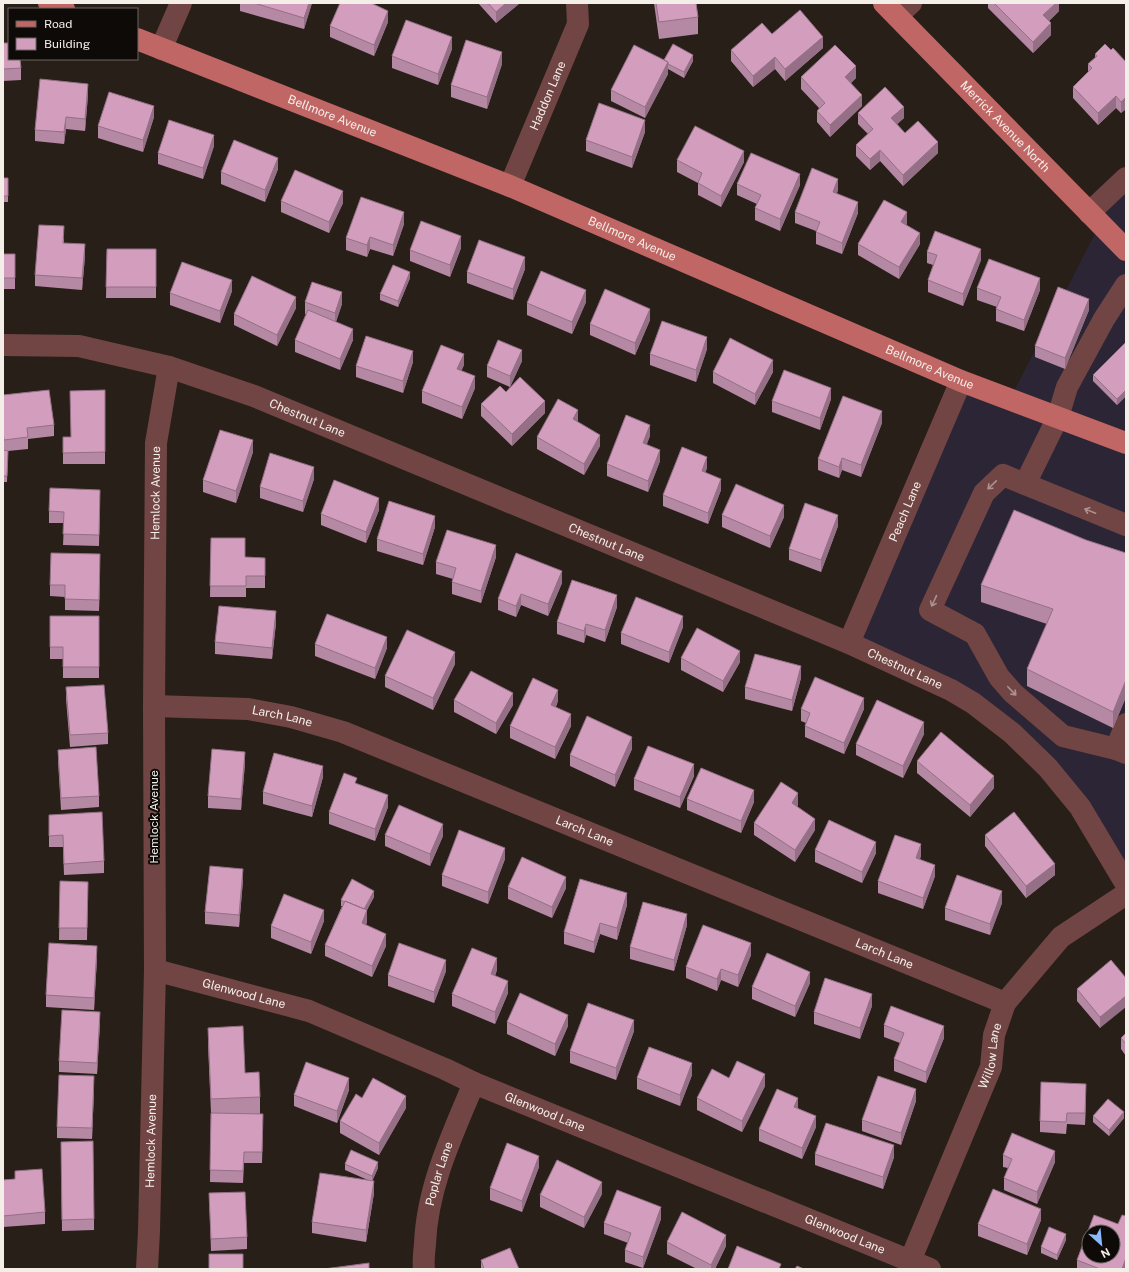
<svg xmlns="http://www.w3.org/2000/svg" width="1129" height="1272" viewBox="0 0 1129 1272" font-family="'Public Sans',sans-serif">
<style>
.commercial{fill:#2c2535}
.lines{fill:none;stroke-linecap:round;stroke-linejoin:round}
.minor{stroke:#714544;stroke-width:22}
.major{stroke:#c06664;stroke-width:22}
.wall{fill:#b588a3}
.shaded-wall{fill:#946f85}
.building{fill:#d39ebe;stroke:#946f85;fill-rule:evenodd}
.oneway{stroke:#ac918e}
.labels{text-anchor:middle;stroke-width:4;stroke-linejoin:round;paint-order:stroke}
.street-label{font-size:12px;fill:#f4eee9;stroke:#0e0a07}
</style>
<rect width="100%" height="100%" fill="#281f19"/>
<path class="commercial" d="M1126 177V884L1012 733 849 643 961 381 1010 399 1100 224 1089 213Z"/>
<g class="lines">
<g class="minor">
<path d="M897 16 911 3"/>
<path d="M161 49 181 3"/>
<path id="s1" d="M510 186 578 24 577 3"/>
<path d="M1089 213 1126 178"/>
<path id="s2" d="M3 345 79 346 169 367 254 396 849 643 951 690 973 703 1012 733 1048 768 1080 807 1126 884"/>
<path d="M1025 484 1058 417 1067 387 1104 319 1126 285"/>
<path d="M1126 525 1003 475 984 493 930 610 975 634 999 677 1013 693 1063 736 1116 749 1126 753"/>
<path id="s3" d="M849 643 961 381"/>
<path id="s4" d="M154 706 248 709 291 717 343 732 1005 1003"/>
<path d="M1116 749 1126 724"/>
<path id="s5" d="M155 970 309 1011 445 1069 474 1083 930 1269"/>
<path id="s6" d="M910 1261 991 1067 994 1035 1005 1003 1061 937 1126 894"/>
<path id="s7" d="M147 1269 149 1231 155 970 154 706 156 443 169 367"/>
<path id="s8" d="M424 1269C423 1261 424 1253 425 1244 427 1188 452 1135 474 1083"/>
</g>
<g class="major">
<path d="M49 3 64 9"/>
<path id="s9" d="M884 3 1126 250"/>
<path id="s10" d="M137 39 510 186 961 381 1126 443"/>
</g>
</g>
<path class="wall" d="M240 3H312L304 29 240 11Z
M478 3H520L496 23Z
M654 3H696L698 17V34L659 39Z
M988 3H1059V11L1049 21 1051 35 1033 53 988 8Z
M388 22 374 56 330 37V26Z
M772 34 823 48 785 81 775 69 753 87 731 61V50Z
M3 43 21 68V80L3 81Z
M452 49 438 85 392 68V56Z
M1111 50 1126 62V109L1121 113 1116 108 1098 125 1073 98V87L1088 72V64L1095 58V54Z
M664 60 693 61 684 78 668 69V74L645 118 611 101V90Z
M502 64 487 109 451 97V85Z
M801 77 856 78 851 83 862 106 830 137 817 122V111L819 108 801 89Z
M88 95 85 131 66 129 64 144 35 141V130Z
M858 113 904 118 897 124 905 133 938 153 903 186 880 161 870 170 856 156V145L868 134 858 124Z
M154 117 143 152 98 138V126Z
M645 132 632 168 586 151V140Z
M214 146 203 179 158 164V153Z
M677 160 744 162 721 207 698 195V183L677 172Z
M278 169 265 202 221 184V172Z
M3 178H8V202H3Z
M737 184 800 185 780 231 755 220V208L757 204 737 195Z
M838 190 837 193 858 213 842 254 816 244V231L795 223V212Z
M281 201 343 203 329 233 281 212Z
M404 224 393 256 370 249 367 257 346 250V238Z
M907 224 906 225 920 244 899 279 858 255V244Z
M64 238V243L85 256 82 290 35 286V275Z
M461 248 450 277 410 261V250Z
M107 249H156V298H106Z
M927 252 981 260 963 306 928 292V280L933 265 927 263Z
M3 254H15V289H3Z
M525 269 513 300 467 283V272Z
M410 278 398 307 380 300V294Z
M977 288 1040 290 1024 331 996 321V309L997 307 977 300Z
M232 291 220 323 170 305V293Z
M305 302 342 304 336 322 353 340 340 370 295 352V340L306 314H305Z
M586 302 572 334 527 315V303Z
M296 308 277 346 234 325V314Z
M1089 310 1065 369 1035 357V346Z
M650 320 635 355 590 335V324Z
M1126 342V396L1117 405 1093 381V375Z
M707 349 696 382 650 365V354Z
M522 361 510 387 545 413 512 446 481 416V404L506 392 510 387 487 377V366Z
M413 362 403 393 356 377V366Z
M464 365 461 371 475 388 462 419 422 403V391Z
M713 372H773L755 405 713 383Z
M105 390V464H63V437H71Z
M3 395 54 425V436L28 439V449L8 451 7 482H3V450L4 451 3 443Z
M831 399 820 430 772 412V401Z
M578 422 600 446 584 475 537 449V437Z
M882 423 861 477 842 470 839 478 818 470V459Z
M650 436 646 445 660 461 648 492 607 476V464Z
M253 452 236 503 203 492V480Z
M707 468 705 473 721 490 708 524 663 506V495Z
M314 479 303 512 260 498V487Z
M100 501 99 546 63 545 64 523H49V511Z
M379 510 366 543 321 525V514Z
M722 515 784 517 770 548 722 527Z
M838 526 821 572 789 560V549Z
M435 527 423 565 377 551V539Z
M211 538 245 557 265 558V588H246V597H210Z
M1086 540 1126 553V697L1113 728 1027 686V669L1047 624 981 602V585Z
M496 557 481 603 452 594V582L453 579 436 574V562Z
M100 566 99 611 65 610V597L50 596V585Z
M562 583 548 616 521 605 516 617 498 610V599Z
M617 607 605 642 586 635 584 643 557 634V622Z
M50 616H99V678H63V659H50Z
M276 623 272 659 215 654V642Z
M683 627 669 663 621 644V633Z
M315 644 387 648 375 679 315 656Z
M681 658 740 662 723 692 681 670Z
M455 664 433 710 385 687V676Z
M801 678 792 711 745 699V687Z
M66 687 108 733V744L70 747 66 699Z
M454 700 513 705 496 734 454 712Z
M558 701 556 707 571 726 555 759 510 738V726Z
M801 709H864L844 754 805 737V726L806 723 801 721Z
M924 734 903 778 856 755V744Z
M632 749 615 787 570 766V755Z
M58 750 99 796V807L61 810 58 761Z
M917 761 994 788 970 817 917 773Z
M245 763 241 810 208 808V796Z
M694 776 680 808 634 790V779Z
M323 777 312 817 263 804V792Z
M357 784 388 807 375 841 329 824V812Z
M687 799 754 802 741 833 687 810Z
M798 805 797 807 815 830 795 862 754 835V823Z
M49 815 104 861V873L64 875 63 847H49Z
M385 835 443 836 430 866 385 846Z
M985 835 1055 875 1026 898 985 846Z
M815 850 876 853 862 883 815 862Z
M921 856 920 859 935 876 923 909 878 893V881Z
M505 859 488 904 442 886V875Z
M243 880 239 927 205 924V912Z
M60 881 88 882 87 940H59Z
M508 887 566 888 552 918 508 899Z
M374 897 367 910V922L366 925 386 946 372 977 325 956V945L342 906H341V900Z
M1002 903 990 935 945 920V908Z
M627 905 617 940 600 934 594 953 564 944V932Z
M324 921 311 954 271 938V926Z
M687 925 674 971 630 959V947Z
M751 955 738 987 721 980 717 991 686 978V967Z
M97 958 94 1010 46 1007V995Z
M497 970 495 976 508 993 495 1024 452 1006V994Z
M446 971 434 1003 388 986V975Z
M1126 978 1100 1028 1077 1001V989Z
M810 983 795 1017 752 999V987Z
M872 1006 860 1039 814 1024V1012Z
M507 1022 568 1026 555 1056 507 1034Z
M100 1023 97 1074 59 1072V1061Z
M884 1025 944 1038 926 1083 894 1071V1059L900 1043 884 1037Z
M208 1028 245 1073 260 1097V1114H253L263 1126 262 1163H244L243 1183 210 1182 211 1113 208 1045Z
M634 1031 616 1080 570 1063V1051Z
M1126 1033V1056L1121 1049V1038Z
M692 1075 680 1106 637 1089V1078Z
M729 1078 765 1086 742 1132 697 1110V1098Z
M94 1088 92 1139 57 1138V1127Z
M349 1090 337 1123 294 1106V1095Z
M1086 1095 1085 1125 1067 1124 1066 1134 1040 1132V1121Z
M916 1101 901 1145 862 1131V1120Z
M406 1108 379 1155 340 1133V1121Z
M798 1108 816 1127 802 1159 759 1141V1129Z
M1093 1116 1124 1118 1109 1136 1093 1122Z
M61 1142 94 1219V1230L62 1231Z
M815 1154 894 1157 883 1189 815 1165Z
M1003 1155 1055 1162 1037 1204 1004 1190V1178L1008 1168 1003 1167Z
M345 1164 378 1168 372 1181 374 1193 366 1242 312 1233V1222L370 1181 345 1170Z
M539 1167 522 1212 490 1200V1188Z
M15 1171 45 1212V1224L3 1227V1180L15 1179Z
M209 1193 247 1237V1249L211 1251Z
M602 1194 584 1228 540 1207V1195Z
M661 1219 643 1268 625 1262V1250L628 1243 604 1234V1223Z
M1041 1220 1027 1255 978 1236V1224Z
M1118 1224 1126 1269H1077V1260Z
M1066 1240 1057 1260 1041 1253V1247Z
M667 1242 726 1246 715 1269H697L667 1254Z
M481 1260 519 1269H481Z"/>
<path class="shaded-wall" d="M309 3H312L304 29V18Z
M506 3H520L496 23V12Z
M1056 3H1059V11L1043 27V15Z
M388 11V22L374 56V45Z
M1051 23V35L1033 53V42Z
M452 37V49L438 85V74Z
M823 37V48L785 81V69Z
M502 52V64L487 109V97Z
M693 55V61L684 78V72Z
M775 57V69L753 87V76Z
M668 62V74L645 118V107Z
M856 66V78L845 88V77Z
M88 84V95L85 131V119Z
M1126 86V109L1121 113V102L1125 87Z
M862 95V106L830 137V125Z
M1116 96V108L1098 125V113Z
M154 106V117L143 152V140Z
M904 107V118L891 130V118Z
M66 117V129L64 144V132Z
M645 120V132L632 168V157Z
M214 135V146L203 179V168Z
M938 142V153L903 186V175Z
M880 150V161L870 170V159Z
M744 151V162L721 207V196Z
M278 158V169L265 202V190Z
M800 174V185L780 231V219Z
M838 179V190L833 203V192Z
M343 191V203L329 233V222Z
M858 202V213L842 254V243Z
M404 212V224L393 256V245Z
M907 212V224L901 233V222Z
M920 233V244L899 279V267Z
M461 236V248L450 277V265Z
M370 237V249L367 257V245Z
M85 244V256L82 290V278Z
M981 249V260L963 306V294Z
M525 257V269L513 300V289Z
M410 272V278L398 307V301Z
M1040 278V290L1024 331V320Z
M232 280V291L220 323V311Z
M586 290V302L572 334V322Z
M342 292V304L335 324V313Z
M296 297V308L277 346V335Z
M1089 299V310L1065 369V358Z
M650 309V320L635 355V343Z
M353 329V340L340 370V359Z
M707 337V349L696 382V370Z
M522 350V361L510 387V376Z
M413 351V362L403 393V381Z
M464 354V365L457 381V369Z
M773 360V372L755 405V394Z
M475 376V388L462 419V407Z
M831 388V399L820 430V418Z
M1126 390V396L1117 405V399Z
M545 401V413L512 446V434Z
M578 410V422L573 419Z
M882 411V423L861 477V465Z
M650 425V436L643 455V443Z
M600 435V446L584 475V464Z
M253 440V452L236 503V491Z
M660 450V461L648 492V481Z
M707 457V468L702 482V471Z
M842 458V470L839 478V467Z
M314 467V479L303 512V501Z
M721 479V490L708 524V513Z
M379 498V510L366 543V532Z
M784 505V517L770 548V536Z
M838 515V526L821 572V560Z
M435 516V527L423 565V554Z
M496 545V557L481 603V591Z
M100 554V566L99 611V600Z
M562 571V583L548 616V604Z
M521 594V605L516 617V606Z
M617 595V607L605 642V630Z
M276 611V623L272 659V648Z
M683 616V627L669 663V652Z
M586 624V635L584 643V631Z
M387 637V648L375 679V668Z
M740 651V662L723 692V681Z
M455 652V664L433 710V698Z
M801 666V678L792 711V700Z
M1126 680V697L1113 728V712Z
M558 690V701L551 717V705Z
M513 693V705L496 734V723Z
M864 698V709L844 754V743Z
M571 714V726L555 759V747Z
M924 722V734L903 778V766Z
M632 737V749L615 787V775Z
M245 752V763L241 810V799Z
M694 764V776L680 808V797Z
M323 766V777L312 817V806Z
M994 776V788L970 817V805Z
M754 790V802L741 833V821Z
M798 793V805L792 815V803Z
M388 795V807L375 841V829Z
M815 819V830L795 862V850Z
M443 824V836L430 866V854Z
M876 842V853L862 883V872Z
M921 844V856L916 869V858Z
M505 848V859L488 904V892Z
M1055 864V875L1026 898V886Z
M935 865V876L923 909V898Z
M243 869V880L239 927V915Z
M566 877V888L552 918V907Z
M374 891V897L363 917V912Z
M1002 891V903L990 935V924Z
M627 893V905L617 940V928Z
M324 910V921L311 954V942Z
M367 910V922L362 935V923Z
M687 914V925L674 971V960Z
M600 923V934L594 953V942Z
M386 934V946L372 977V966Z
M751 943V955L738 987V975Z
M97 946V958L94 1010V998Z
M497 958V970L491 985V974Z
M446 960V971L434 1003V992Z
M721 969V980L717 991V979Z
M810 972V983L795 1017V1006Z
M508 981V993L495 1024V1012Z
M872 994V1006L860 1039V1028Z
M1126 996V1007L1100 1028V1017Z
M100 1012V1023L97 1074V1063Z
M568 1015V1026L555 1056V1044Z
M634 1020V1031L616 1080V1068Z
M944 1026V1038L926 1083V1072Z
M692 1063V1075L680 1106V1095Z
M765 1074V1086L742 1132V1121Z
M94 1076V1088L92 1139V1128Z
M349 1078V1090L337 1123V1111Z
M1086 1084V1095L1085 1125V1113Z
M916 1089V1101L901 1145V1133Z
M406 1096V1108L379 1155V1143Z
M798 1098V1110L794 1107Z
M1124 1112V1118L1109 1136V1130Z
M816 1116V1127L802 1159V1148Z
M894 1145V1157L883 1189V1177Z
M1055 1151V1162L1037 1204V1192Z
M539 1156V1167L522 1212V1201Z
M378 1162V1168L372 1182V1176Z
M374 1181V1193L366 1242V1230Z
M602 1182V1194L584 1228V1217Z
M661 1207V1219L643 1268V1257Z
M1041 1209V1220L1027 1255V1244Z
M1066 1234V1240L1057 1260V1255Z
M726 1235V1246L715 1269H711V1265Z
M1126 1258V1269H1122Z"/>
<path class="building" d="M254 3H309L304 18Z
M340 3H371L388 11 374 45 330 26Z
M488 3H506L496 12Z
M656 3H696L698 17 659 22Z
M994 3H1056L1043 15 1051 23 1033 42Z
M800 10 823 37 785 69 775 57 753 76 731 50 762 23 772 34Z
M406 20 452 37 438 74 392 56Z
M466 40 502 52 487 97 451 85Z
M3 43H9V59H20L21 68 3 69Z
M673 44 693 55 684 72 668 64V62L664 60Z
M1105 44 1111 50 1113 48 1126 62V86L1125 87 1126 88V97L1121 102 1116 96 1098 113 1073 87 1092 68 1088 64 1097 56 1095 54Z
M634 45 668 62 645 107 611 90Z
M835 45 856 66 845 77 862 95 830 125 817 111 825 103 801 77Z
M40 79 88 84 85 119 66 117 64 132 35 130Z
M885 87 904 107 891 118 905 133 918 121 938 142 903 175 880 150 870 159 856 145 873 129 858 113Z
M109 92 154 106 143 140 98 126Z
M599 103 645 120 632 157 586 140Z
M169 120 214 135 203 168 158 153Z
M695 126 744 151 721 196 698 183 702 173 677 160Z
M234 140 278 158 265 190 221 172Z
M751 153 800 174 780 219 755 208 761 195 737 184Z
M812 168 838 179 833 192 858 202 842 243 816 232 820 222 795 212Z
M295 170 343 191 329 222 281 201Z
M3 178H8V196H3Z
M361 197 404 212 393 245 370 237 367 245 346 238Z
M884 200 907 212 901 222 920 233 899 267 858 244Z
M421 221 461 236 450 265 410 250Z
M39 225 64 226 63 243 85 244 82 278 35 275Z
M935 231 981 249 963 294 928 280 937 255 927 252Z
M479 240 525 257 513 289 467 272Z
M107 249H156V287H106Z
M3 254H15V278H3Z
M989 259 1040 278 1024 320 996 309 1001 297 977 288Z
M182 262 232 280 220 311 170 293Z
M393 265 410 272 398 301 380 294Z
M541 271 586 290 572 322 527 303Z
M252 276 296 297 277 335 234 314Z
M312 282 342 292 335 313 305 302Z
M1058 287 1089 299 1065 358 1035 346Z
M605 289 650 309 635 343 590 324Z
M308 310 353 329 340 359 295 340Z
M662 321 707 337 696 370 650 354Z
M366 336 413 351 403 381 356 366Z
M730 338 773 360 755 394 713 372Z
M498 340 522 350 510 376 487 366Z
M1126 342V390L1117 399 1093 375Z
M441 345 464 354 457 369 475 376 462 407 422 391Z
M784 370 831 388 820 418 772 401Z
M520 377 545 401 512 434 481 404 500 386 506 392Z
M49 390 54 425 27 428 28 437 4 440 3 432V395Z
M105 390V452L63 453V437H71L70 391Z
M843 396 882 411 861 465 842 458 839 467 818 459Z
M558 399 578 410 573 419 600 435 584 464 537 437Z
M626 415 650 425 643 443 660 450 648 481 607 464Z
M220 430 253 440 236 491 203 480Z
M682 447 707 457 702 471 721 479 708 513 663 495Z
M3 450 8 451 7 476H3Z
M270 453 314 467 303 501 260 487Z
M334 480 379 498 366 532 321 514Z
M736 484 784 505 770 536 722 515Z
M50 488 100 490 99 535 63 534 64 512 49 511Z
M389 501 435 516 423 554 377 539Z
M805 503 838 515 821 560 789 549Z
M1014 510 1086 540 1126 553V680L1113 712 1027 669 1053 609 981 585Z
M447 530 496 545 481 591 452 582 456 568 436 562Z
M211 538H245V557L265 558V576H246V586H210Z
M51 553 100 554 99 600 65 599V585H50Z
M516 553 562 571 548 604 521 594 516 606 498 599Z
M572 580 617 595 605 630 586 624 584 631 557 622Z
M636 597 683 616 669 652 621 633Z
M219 606 276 611 272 648 215 642Z
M327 614 387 637 375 668 315 644Z
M50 616H99V667H63V647H50Z
M697 628 740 651 723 681 681 658Z
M407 630 455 652 433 698 385 676Z
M755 654 801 666 792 700 745 687Z
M471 671 513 693 496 723 454 700Z
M815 677 864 698 844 743 805 726 810 713 801 709Z
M533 678 558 690 551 705 571 714 555 747 510 726Z
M104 685 108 733 70 735 66 687Z
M877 700 924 722 903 766 856 744Z
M587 716 632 737 615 775 570 755Z
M941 732 994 776 970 805 917 761Z
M648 746 694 764 680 797 634 779Z
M96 747 99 796 61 798 58 750Z
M212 749 245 752 241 799 208 796Z
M274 753 323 766 312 806 263 792Z
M701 768 754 790 741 821 687 799Z
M344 773 357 778 355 783 388 795 375 829 329 812Z
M781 782 798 793 792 803 815 819 795 850 754 823Z
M399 805 443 824 430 854 385 835Z
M102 812 104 861 64 864 63 835 49 836V815Z
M1014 812 1055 864 1026 886 985 835Z
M829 820 876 842 862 872 815 850Z
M459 830 505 848 488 892 442 875Z
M895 835 921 844 916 858 935 865 923 898 878 881Z
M522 857 566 877 552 907 508 887Z
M210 866 243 869 239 915 205 912Z
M957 875 1002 891 990 924 945 908Z
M352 879 374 891 364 909 345 901 344 902 341 900Z
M580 879 627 893 617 928 600 923 594 942 564 932Z
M60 881 88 882 87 928H59Z
M284 894 324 910 311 942 271 926Z
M345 901 367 910 362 923 386 934 372 966 325 945Z
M643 902 687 914 674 960 630 947Z
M703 925 751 943 738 975 721 969 717 979 686 967Z
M49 943 97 946 94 998 46 995Z
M399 943 446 960 434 992 388 975Z
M472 948 497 958 491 974 508 981 495 1012 452 994Z
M767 953 810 972 795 1006 752 987Z
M1111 960 1126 978V996L1100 1017 1077 989Z
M825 978 872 994 860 1028 814 1012Z
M520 993 568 1015 555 1044 507 1022Z
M588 1003 634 1020 616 1068 570 1051Z
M891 1006 944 1026 926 1072 894 1059 904 1033 884 1025Z
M62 1010 100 1012 97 1063 59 1061Z
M243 1026 245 1073 259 1072 260 1097 211 1099 208 1028Z
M1126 1033V1044L1121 1038Z
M649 1047 692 1063 680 1095 637 1078Z
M737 1061 765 1074 742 1121 697 1098 712 1069 729 1078Z
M306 1062 349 1078 337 1111 294 1095Z
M59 1075 94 1076 92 1128 57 1127Z
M878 1076 916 1089 901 1133 862 1120Z
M373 1078 406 1096 379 1143 340 1121 356 1094 362 1098Z
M1041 1082 1086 1084 1085 1113H1067L1066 1122 1040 1121Z
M777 1089 798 1098 794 1107 816 1116 802 1148 759 1129Z
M1108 1099 1124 1112 1109 1130 1093 1116Z
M211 1113 263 1114 262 1152H244L243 1171 210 1170Z
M826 1123 894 1145 883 1177 815 1154Z
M1012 1133 1055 1151 1037 1192 1004 1178 1012 1159 1003 1155Z
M93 1141 94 1219 62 1220 61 1142Z
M507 1143 539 1156 522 1201 490 1188Z
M351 1150 378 1162 372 1176 345 1164Z
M557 1160 602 1182 584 1217 540 1195Z
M42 1169 45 1212 3 1216V1180L15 1179V1171Z
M320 1173 374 1181 366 1230 312 1222Z
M993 1189 1041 1209 1027 1244 978 1224Z
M617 1190 661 1207 643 1257 625 1250 631 1233 604 1223Z
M245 1192 247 1237 211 1239 209 1193Z
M682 1212 726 1235 711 1265 667 1242Z
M1094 1215 1118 1224 1122 1215 1126 1216V1258L1122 1269H1100L1077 1260ZM1089 1232H1113V1256H1089Z
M1049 1227 1066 1234 1057 1255 1041 1247Z
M737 1246 781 1264 779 1269H728Z
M510 1248 519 1269H484L481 1260Z
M209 1254H243V1269H209Z
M369 1263V1269H324Z
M797 1266 804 1269H795Z"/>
<defs><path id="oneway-shaft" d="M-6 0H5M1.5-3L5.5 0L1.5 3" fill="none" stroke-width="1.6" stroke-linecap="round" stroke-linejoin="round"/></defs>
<g class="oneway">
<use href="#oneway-shaft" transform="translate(992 485) rotate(136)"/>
<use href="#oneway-shaft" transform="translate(1090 511) rotate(-158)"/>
<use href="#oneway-shaft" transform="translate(934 601) rotate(115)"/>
<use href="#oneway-shaft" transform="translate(1012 691) rotate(46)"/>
</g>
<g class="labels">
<g class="street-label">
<text dy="4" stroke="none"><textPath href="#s1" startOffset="98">Haddon Lane</textPath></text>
<text dy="4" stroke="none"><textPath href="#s10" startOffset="210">Bellmore Avenue</textPath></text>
<text dy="4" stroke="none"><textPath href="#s9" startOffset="173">Merrick Avenue North</textPath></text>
<text dy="4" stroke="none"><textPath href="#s10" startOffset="534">Bellmore Avenue</textPath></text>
<text dy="4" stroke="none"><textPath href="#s10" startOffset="858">Bellmore Avenue</textPath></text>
<text dy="4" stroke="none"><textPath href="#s2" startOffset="316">Chestnut Lane</textPath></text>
<text dy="4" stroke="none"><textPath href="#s7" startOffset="776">Hemlock Avenue</textPath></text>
<text dy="4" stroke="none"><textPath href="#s3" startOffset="143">Peach Lane</textPath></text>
<text dy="4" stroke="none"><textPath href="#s2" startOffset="640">Chestnut Lane</textPath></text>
<text dy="4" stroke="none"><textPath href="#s2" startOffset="964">Chestnut Lane</textPath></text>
<text dy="4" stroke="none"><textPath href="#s4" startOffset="129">Larch Lane</textPath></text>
<text transform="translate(154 817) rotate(-90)" y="4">Hemlock Avenue</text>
<text dy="4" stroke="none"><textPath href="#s4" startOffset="453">Larch Lane</textPath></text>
<text dy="4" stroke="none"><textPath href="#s4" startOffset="777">Larch Lane</textPath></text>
<text dy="4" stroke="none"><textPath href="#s5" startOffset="92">Glenwood Lane</textPath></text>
<text dy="4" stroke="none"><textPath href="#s6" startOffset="221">Willow Lane</textPath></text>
<text dy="4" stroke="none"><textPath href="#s5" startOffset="416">Glenwood Lane</textPath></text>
<text dy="4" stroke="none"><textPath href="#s7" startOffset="128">Hemlock Avenue</textPath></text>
<text dy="4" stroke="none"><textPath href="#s8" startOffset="97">Poplar Lane</textPath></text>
<text dy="4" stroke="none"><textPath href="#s5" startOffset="740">Glenwood Lane</textPath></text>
</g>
</g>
<rect width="1129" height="1272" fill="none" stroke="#f4eee9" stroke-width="8"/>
<rect x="8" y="8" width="130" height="52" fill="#0e0a07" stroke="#6a6561"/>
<rect x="16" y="21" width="20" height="6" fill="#c06664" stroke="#6a6561"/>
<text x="44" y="28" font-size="12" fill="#f4eee9">Road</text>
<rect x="16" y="38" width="20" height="12" fill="#d39ebe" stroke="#6a6561"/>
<text x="44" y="48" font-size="12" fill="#f4eee9">Building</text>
<g transform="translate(1101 1244) rotate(153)"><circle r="19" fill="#0e0a07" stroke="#6a6561"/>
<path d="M0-3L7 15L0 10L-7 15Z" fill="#88bafc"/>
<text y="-6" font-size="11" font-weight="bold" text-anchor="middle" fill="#f4eee9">N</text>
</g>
</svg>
